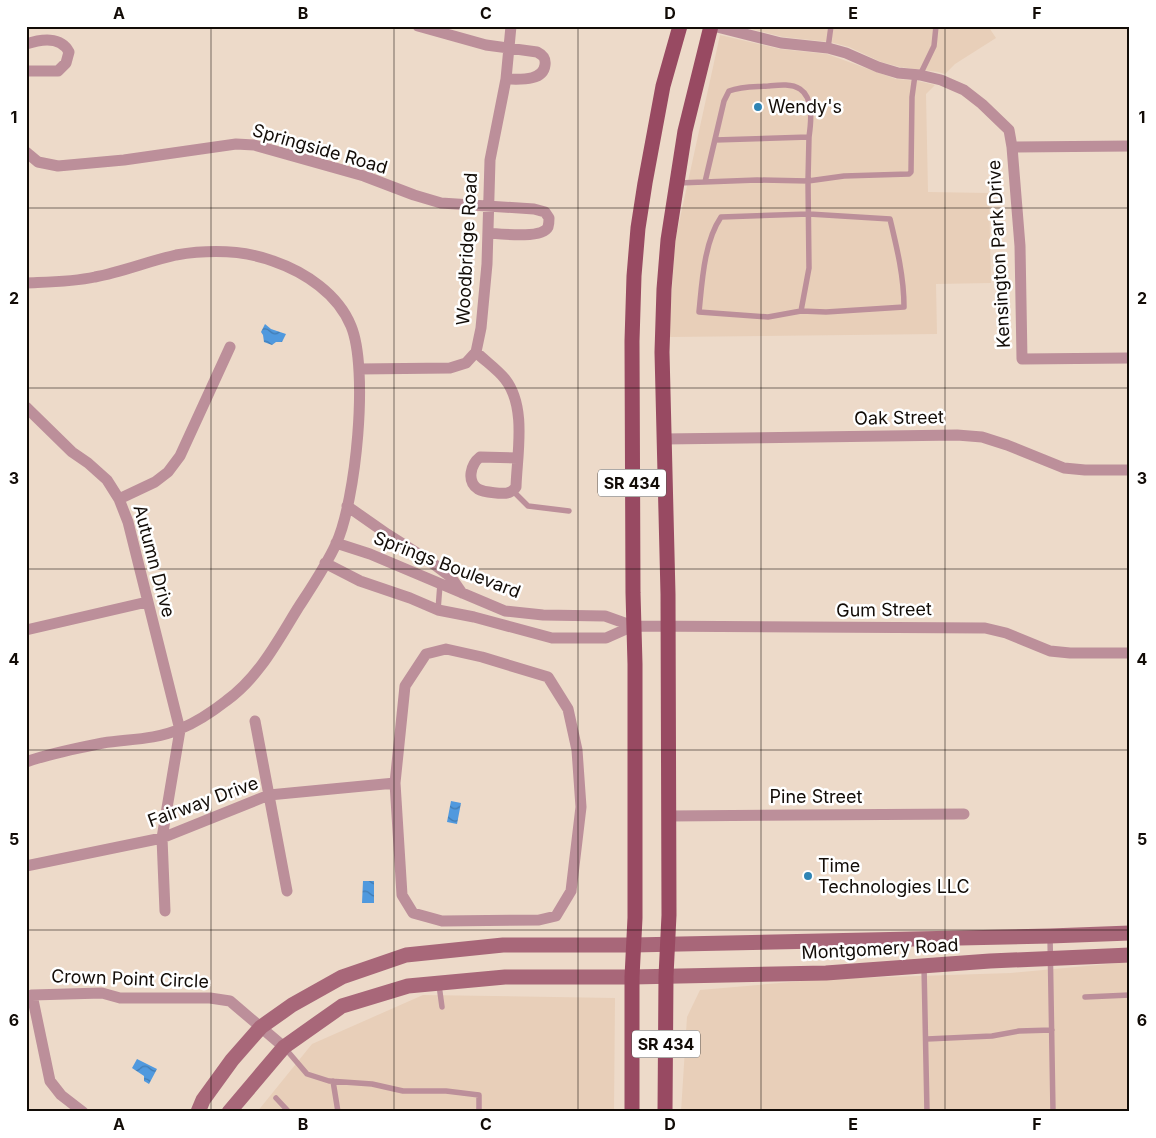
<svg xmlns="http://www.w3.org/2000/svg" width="1156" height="1138" viewBox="0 0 1156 1138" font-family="Inter,sans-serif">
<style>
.built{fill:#e8cfb9}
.water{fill:url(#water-waves)}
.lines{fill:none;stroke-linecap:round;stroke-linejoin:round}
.service{stroke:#bc8f9a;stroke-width:5.5}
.minor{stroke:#bc8f9a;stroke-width:11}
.secondary{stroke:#a86779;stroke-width:15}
.primary{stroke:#984a62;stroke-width:15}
.grid{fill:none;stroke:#120c07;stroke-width:1;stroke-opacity:0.55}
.poi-dot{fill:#2f84b4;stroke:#fff;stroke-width:2}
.labels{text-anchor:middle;stroke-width:5;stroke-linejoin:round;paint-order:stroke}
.shield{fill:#fff;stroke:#595551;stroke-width:1}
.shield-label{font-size:16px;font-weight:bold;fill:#120c07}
.poi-label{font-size:18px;fill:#120c07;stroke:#fff;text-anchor:start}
.street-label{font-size:18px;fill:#120c07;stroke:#fff}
.neatline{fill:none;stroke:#120c07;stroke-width:2}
.grid-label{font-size:16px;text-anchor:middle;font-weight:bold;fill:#120c07}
</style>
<defs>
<pattern id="water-waves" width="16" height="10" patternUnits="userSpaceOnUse" patternTransform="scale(1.25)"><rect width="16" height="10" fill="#5099de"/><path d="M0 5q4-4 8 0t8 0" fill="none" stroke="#417bb2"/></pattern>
</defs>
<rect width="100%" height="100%" fill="#eddac9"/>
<path class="built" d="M739 26H988L996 38 955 64 945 74 938 72 900 67 881 62 849 47 830 42 783 37Z
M720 35 780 49 827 54 896 79 918 81 935 85 926 94 928 192 989 193 991 283 936 284 937 334 669 337 675 241Z
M1130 962V1112H681L687 1017 700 990 826 979 1011 973Z
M423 995 615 998 614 1112H257L312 1044Z"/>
<path class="water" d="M265 324 271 329 286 334 282 342H276L272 345 264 342 263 335 261 332Z
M451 801 461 803 457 824 447 822Z
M363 881H374V903H362Z
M137 1059 157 1069 149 1084 144 1081V1076L132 1068Z"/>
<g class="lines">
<path class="service" d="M828 48 831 26
M920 75 934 46 936 26
M705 182 724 101 729 91C742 86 755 87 768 86 778 85 791 83 800 89 814 98 811 123 809 137
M678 183 757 180 808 181 809 137 715 140
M801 311 826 312 904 307C904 277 897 248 890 219L809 214 721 217C704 242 702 282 699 312L768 317 801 311 809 268 808 181 844 176 909 174 911 172 912 97 915 75
M513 491 528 506 569 511
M438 610 440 584
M1050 936 1053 1112
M924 966 927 1112
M439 985 442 1007
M1085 997 1130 995
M927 1039 992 1036 1019 1031 1052 1030
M284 1047 307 1074 329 1081 372 1084 403 1091H446L479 1095V1112
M333 1081 338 1112
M276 1098 289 1112"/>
<path class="minor" d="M418 26 486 45 537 52C543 55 546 58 545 65 543 82 518 79 506 79
M713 26 781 43 828 48 846 53 878 67 898 73 920 75 941 80 964 90 982 104 1009 130 1012 147 1020 246 1022 359 1130 358
M26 44C41 39 61 36 69 52L66 63 58 71H26
M1012 147 1130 146
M26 152 38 162 58 166 124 160 236 144 254 145 364 176 414 195 441 203 534 209 545 212 549 218C549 221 549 224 548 227 542 239 501 234 488 233
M26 283C49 282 72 282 95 277 122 272 149 261 176 255 207 250 243 250 273 261 305 272 338 294 351 326 369 369 356 501 336 544 326 566 311 588 298 608 277 642 259 677 226 701 212 712 197 722 180 729 155 740 129 739 103 743 78 748 51 753 26 762
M476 352C485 361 497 369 505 379 527 407 517 454 516 487 514 489 513 491 510 492 505 495 483 492 478 489 466 481 471 464 480 457L517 458
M359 369 450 368 466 363 476 352 481 328 487 264 490 160 506 79 511 26
M26 407 72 452 88 463 107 480 119 499 128 522 180 730 162 838 165 911
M663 439 957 435 982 437 1007 445 1064 468 1085 470H1130
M119 499 155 482 168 472 180 456 230 347
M347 506 387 534 431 562 451 577 462 593
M336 543 370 554 505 611 543 615 605 616 633 626 985 628 1006 633 1050 651 1070 653H1130
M325 563 360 581 410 598 438 610 474 617 552 638H606L633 626
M26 630 147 602
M446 649 482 657 548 677 568 709 577 750 581 807 571 891 556 916 539 920 442 921 413 913 402 895 395 783 405 686 426 654Z
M255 721 287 891
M669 816 964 814
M26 866 162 838 269 795 395 783
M83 1112 61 1095 50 1081 32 995 102 993 120 998H210L230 1001 284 1047"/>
<path class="secondary" d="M198 1112 203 1100 232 1060 261 1027 292 1005 342 977 406 955 503 945H633L1050 936 1130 933
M229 1112 284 1047 342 1006 408 986 505 977H632L826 973 990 961 1130 955"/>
<path class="primary" d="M632 1112V977L635 918V664L633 593 632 341 634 276 638 228 645 183 663 86 680 26
M665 1112 666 976 669 915 668 594 662 352 664 289 668 240 685 131 711 26"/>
</g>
<path class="grid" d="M211 26V1112M394 26V1112M578 26V1112M761 26V1112M945 26V1112M26 208H1130M26 388H1130M26 569H1130M26 750H1130M26 930H1130"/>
<g class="poi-dot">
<circle cx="758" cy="107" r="5"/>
<circle cx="808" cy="876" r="5"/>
</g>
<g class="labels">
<g class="shield">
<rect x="598" y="469.5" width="68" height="27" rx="4"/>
<rect x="632" y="1030.5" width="68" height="27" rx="4"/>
</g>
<g class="shield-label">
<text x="632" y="489">SR 434</text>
<text x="666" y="1050">SR 434</text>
</g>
<g class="poi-label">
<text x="768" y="113">Wendy's</text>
<text x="818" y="872">Time<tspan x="818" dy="21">Technologies LLC</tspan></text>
</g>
<g class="street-label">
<text transform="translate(320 149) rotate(16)" y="6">Springside Road</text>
<text transform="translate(467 249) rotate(-87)" y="6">Woodbridge Road</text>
<text transform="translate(999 254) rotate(-93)" y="6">Kensington Park Drive</text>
<text transform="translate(899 418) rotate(-1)" y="6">Oak Street</text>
<text transform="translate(154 561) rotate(75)" y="6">Autumn Drive</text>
<text transform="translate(447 565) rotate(21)" y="6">Springs Boulevard</text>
<text transform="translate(884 610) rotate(-1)" y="6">Gum Street</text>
<text x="816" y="803">Pine Street</text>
<text transform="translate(203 802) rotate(-20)" y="6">Fairway Drive</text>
<text transform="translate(880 949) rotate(-3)" y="6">Montgomery Road</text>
<text transform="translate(130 979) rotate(2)" y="6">Crown Point Circle</text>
</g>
</g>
<rect width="1156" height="1138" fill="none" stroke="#ffffff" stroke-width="55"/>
<rect x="28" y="28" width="1100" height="1082" class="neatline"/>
<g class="grid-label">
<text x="119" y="19">A</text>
<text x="303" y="19">B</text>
<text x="486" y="19">C</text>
<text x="670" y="19">D</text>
<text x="853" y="19">E</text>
<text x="1037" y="19">F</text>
<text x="14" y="123">1</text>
<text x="1142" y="123">1</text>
<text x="14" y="304">2</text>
<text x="1142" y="304">2</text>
<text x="14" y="484">3</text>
<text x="1142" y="484">3</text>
<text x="14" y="665">4</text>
<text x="1142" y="665">4</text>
<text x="14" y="845">5</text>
<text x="1142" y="845">5</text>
<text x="14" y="1026">6</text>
<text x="1142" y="1026">6</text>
<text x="119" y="1130">A</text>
<text x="303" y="1130">B</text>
<text x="486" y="1130">C</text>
<text x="670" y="1130">D</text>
<text x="853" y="1130">E</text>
<text x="1037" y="1130">F</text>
</g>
</svg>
